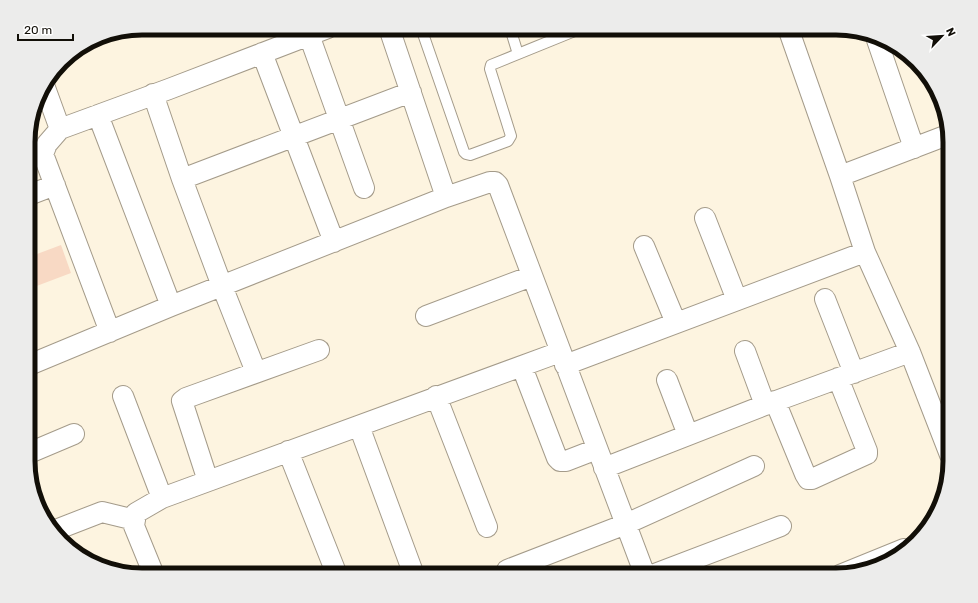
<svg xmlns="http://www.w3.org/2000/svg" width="978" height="603" viewBox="0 0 978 603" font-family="Rubik,sans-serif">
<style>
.building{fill:#f8d9c4}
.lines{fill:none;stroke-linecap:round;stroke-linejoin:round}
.service-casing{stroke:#a49b8a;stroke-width:12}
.minor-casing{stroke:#a49b8a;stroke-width:22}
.service{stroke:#fff;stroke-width:10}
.minor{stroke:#fff;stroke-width:20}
.rim{fill:none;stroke:#120f08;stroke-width:5}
</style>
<rect width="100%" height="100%" fill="#fdf4e0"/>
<path class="building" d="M61 245 71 273 34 287H29V257Z"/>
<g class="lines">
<g class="service-casing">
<path id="service" d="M421 28 464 152 466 154 470 155 508 141 511 136 490 69 491 65 582 28
M510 28 518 54"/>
</g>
<g class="minor-casing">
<path id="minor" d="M389 28 446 197
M788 28 840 176 865 252 910 352 950 455
M309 35 364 188
M877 40 914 148
M262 53 334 242
M44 85 60 129 169 89 328 28
M153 94 182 179 222 286 256 372
M98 115 171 306
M60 129 47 144 43 154 110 332
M840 176 950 134
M182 179 411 92
M29 195 55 185
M705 218 737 300
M644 246 676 323
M825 299 854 373
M426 316 532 276
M745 351 765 405
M29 365 171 306 446 197 490 182H495L498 185 645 575
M565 365 865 252
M522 367 557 458 560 461H566L597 449
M667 380 688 435
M123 396 162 498
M436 396 487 527
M775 401 805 474 808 479H812L867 454V451L838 378
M359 426 414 575
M288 451 337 575
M29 453 74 434
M604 468 765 405 910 352
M208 481 182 401 186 398 319 350
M53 531 102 512 135 520
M507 570 626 524 754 466
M154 575 134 526 136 513 162 498 560 352
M652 575 781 526
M840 575 904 549"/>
</g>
<use href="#service" class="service"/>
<use href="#minor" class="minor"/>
</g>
<path d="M0 0H978V603H0ZM142 35H836A107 107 0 0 1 943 142V461A107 107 0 0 1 836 568H142A107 107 0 0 1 35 461V142A107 107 0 0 1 142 35Z" fill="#ececeb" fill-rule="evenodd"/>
<path class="rim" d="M142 35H836A107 107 0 0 1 943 142V461A107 107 0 0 1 836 568H142A107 107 0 0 1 35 461V142A107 107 0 0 1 142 35Z"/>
<g transform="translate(942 36) rotate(65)" stroke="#ffffff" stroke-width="3" paint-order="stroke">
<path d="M0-3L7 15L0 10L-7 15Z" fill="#120f08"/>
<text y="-6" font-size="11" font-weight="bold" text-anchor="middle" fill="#120f08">N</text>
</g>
<path d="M18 34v6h55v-6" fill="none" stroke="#120f08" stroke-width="2"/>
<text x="24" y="34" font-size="12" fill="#120f08" stroke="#ffffff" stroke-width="3" paint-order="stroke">20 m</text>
</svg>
